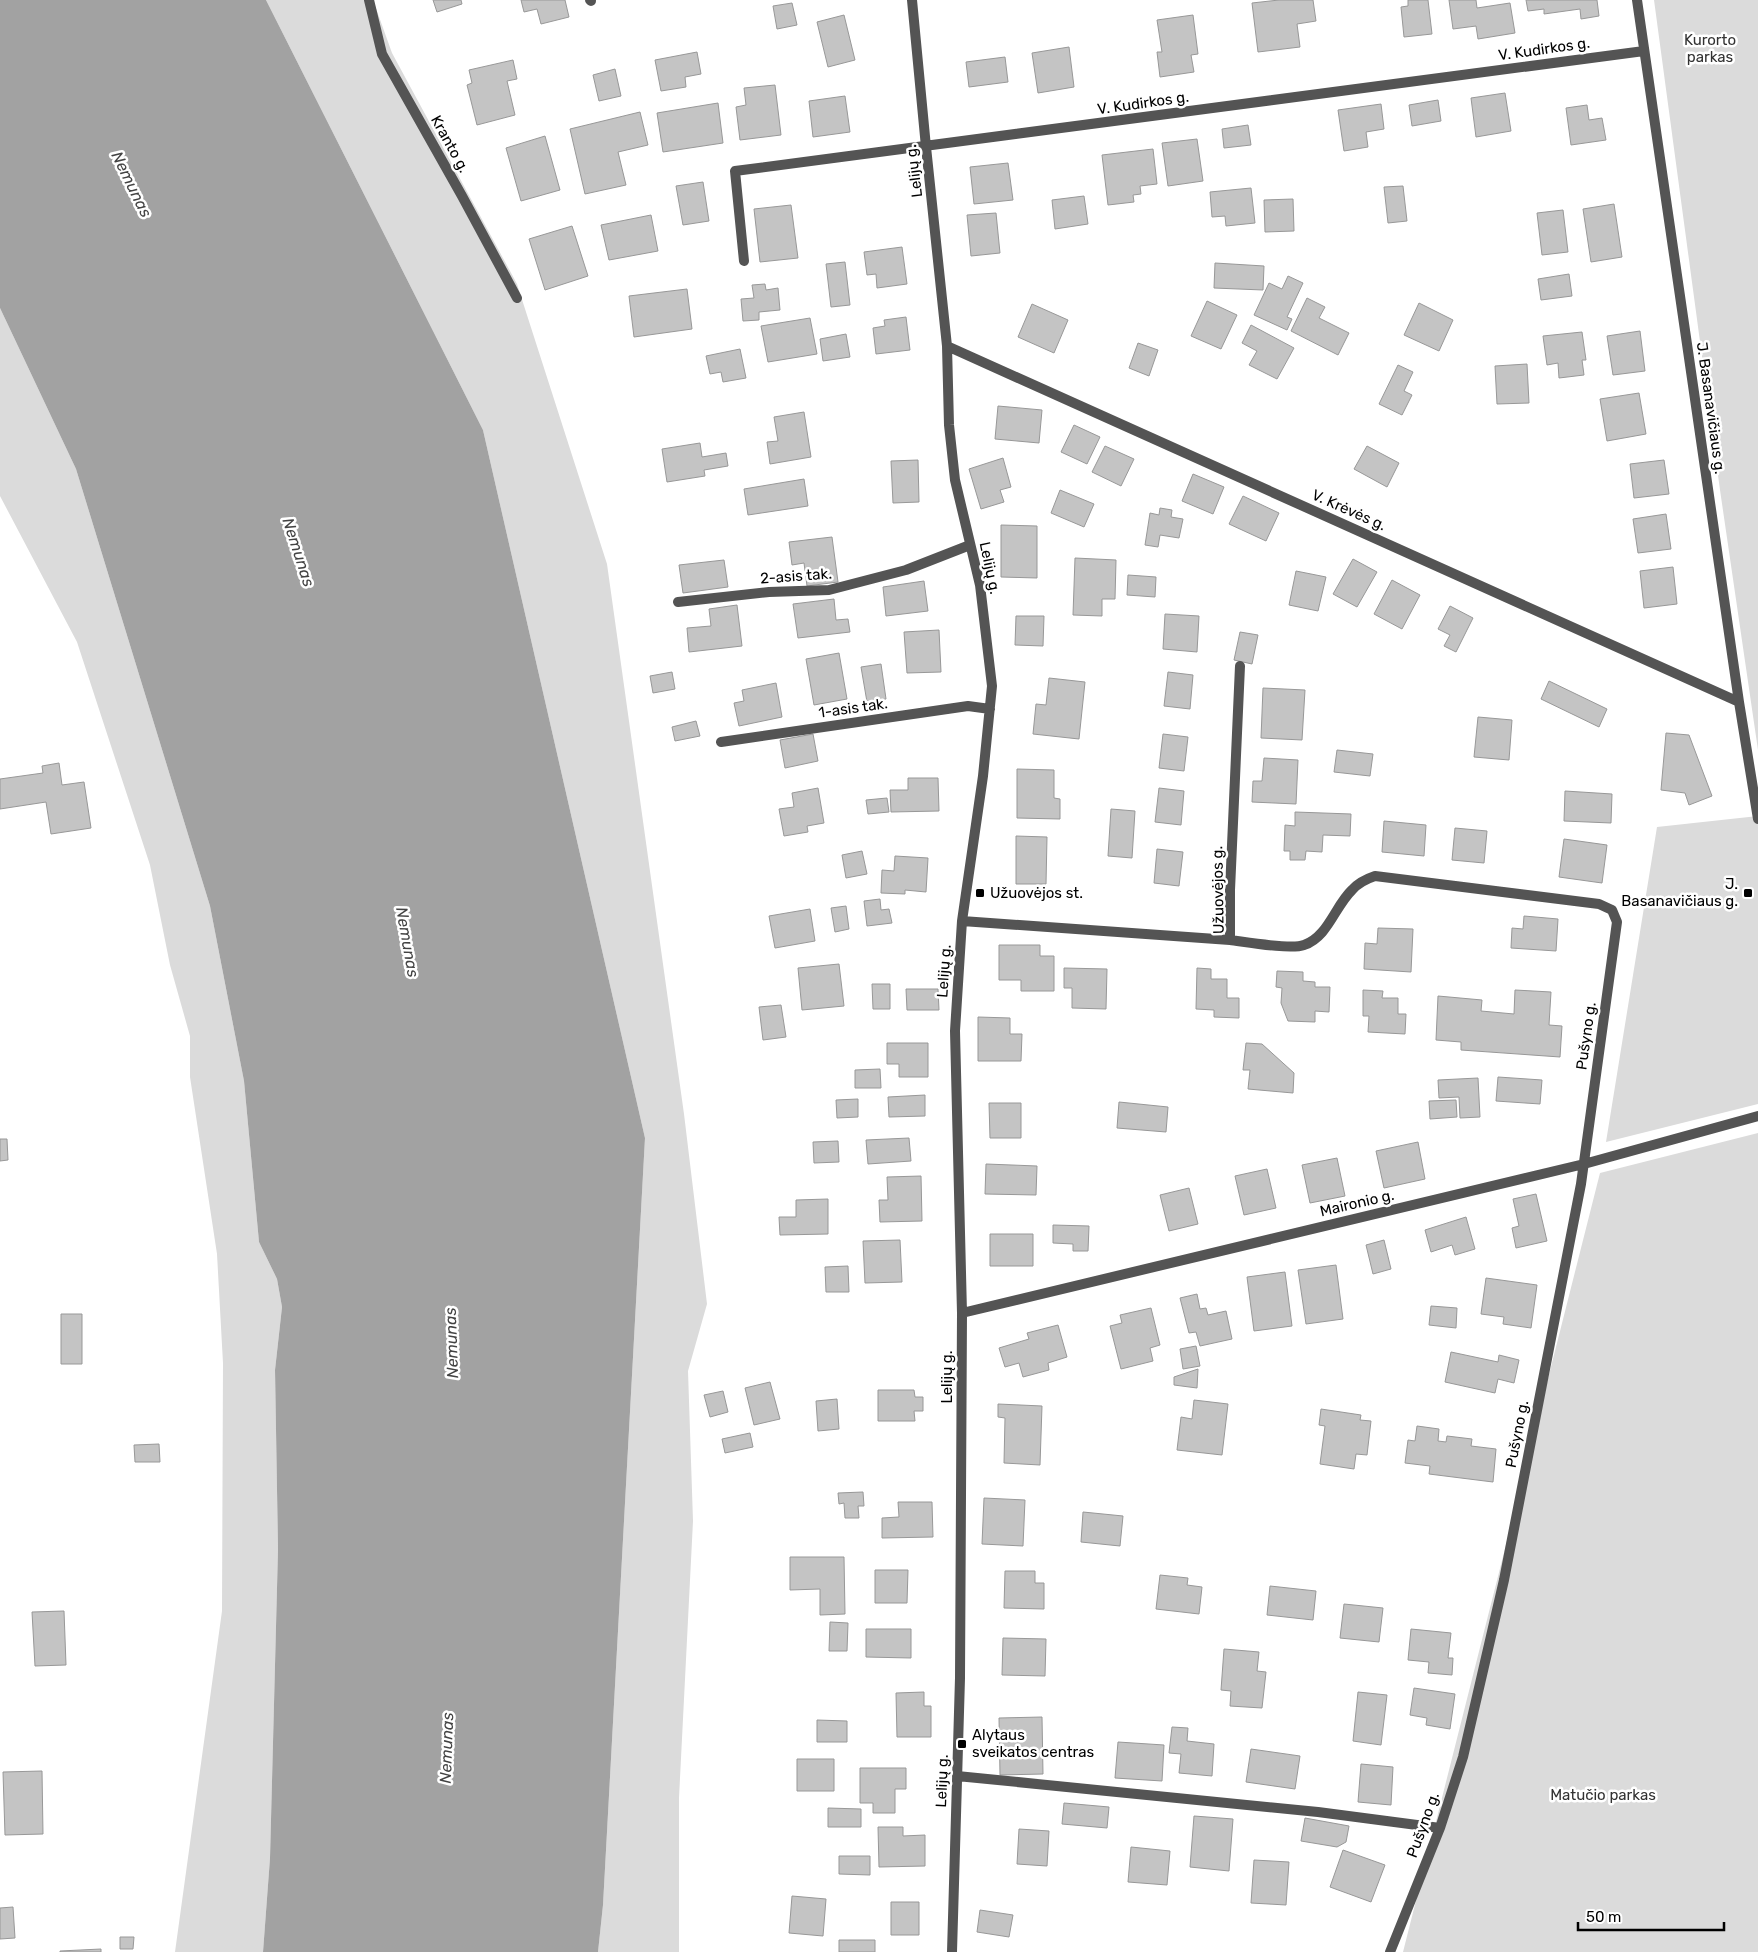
<svg xmlns="http://www.w3.org/2000/svg" width="1758" height="1952" viewBox="0 0 1758 1952" font-family="Rubik,sans-serif">
<style>
.green{fill:#dbdbdb}
.water{fill:#a2a2a2}
.building{fill:#c4c4c4;stroke:#989898}
.lines{fill:none;stroke-linecap:round;stroke-linejoin:round}
.minor{stroke:#545454;stroke-width:10}
.poi-dot{fill:#000;stroke:#fff;stroke-width:2}
.labels{text-anchor:middle;stroke-width:5;stroke-linejoin:round;paint-order:stroke}
.park-label{font-size:15px;fill:#323232;stroke:#fff}
.street-label{font-size:15px;fill:#000;stroke:#fff}
.poi-label{font-size:15px;fill:#000;stroke:#fff;text-anchor:start}
.water-label{font-size:16px;font-style:italic;fill:#434343;stroke:#fff}
</style>
<rect width="100%" height="100%" fill="#fff"/>
<path class="green" d="M266 0H373L392 53 517 284 607 564 684 1114 707 1304 688 1371 693 1521 679 1798V1952H598L603 1905 645 1138 483 430Z
M1654 0H1758V750L1720 490Z
M0 308 76 469 210 906 244 1081 259 1242 277 1279 282 1307 275 1370 278 1549 270 1858 263 1952H175L222 1611 223 1363 217 1254 190 1077V1036L170 965 150 865 77 642 0 496Z
M1758 816V1104L1606 1142 1657 827Z
M1758 1133V1952H1403L1600 1173Z"/>
<path class="water" d="M0 0H266L483 430 645 1138 603 1905 598 1952H263L270 1858 278 1549 275 1370 282 1307 277 1279 259 1242 244 1081 210 906 76 469 0 308Z"/>
<path class="building" d="M433 0H461L462 4 437 12Z
M521 0H565L569 17 541 24 537 9 524 12Z
M1279 0H1313L1316 21 1297 24 1300 47 1258 52 1252 3Z
M1408 0H1428L1432 34 1404 37 1401 7 1408 6Z
M1449 0H1476L1477 8 1510 3 1515 33 1478 39 1476 26 1453 29Z
M1526 0H1597L1599 16 1581 19 1580 9 1544 14V9L1528 11Z
M792 3 797 25 777 29 773 6Z
M844 15 855 60 828 67 817 22Z
M1193 15 1198 54 1191 55 1194 72 1160 77 1157 52H1162L1157 20Z
M1069 47 1074 87 1038 93 1032 53Z
M697 52 701 74 685 77 686 87 661 91 655 60Z
M1005 57 1008 82 969 87 966 62Z
M513 60 517 79 507 81 515 115 477 125 467 85 472 83 469 70Z
M615 69 621 96 599 101 593 75Z
M775 85 781 135 740 140 736 107 746 105 744 88Z
M1505 93 1511 131 1476 137 1471 98Z
M845 96 850 132 813 137 809 101Z
M1438 100 1441 121 1412 126 1409 105Z
M718 103 723 143 663 152 657 113Z
M1381 104 1384 129 1366 132 1368 147 1344 151 1338 110Z
M1587 105 1589 120 1602 118 1606 140 1571 145 1566 108Z
M640 112 648 145 618 152 626 185 585 194 570 129Z
M1248 125 1251 145 1224 148 1222 129Z
M545 136 560 190 521 201 506 148Z
M1197 139 1203 181 1168 186 1162 143Z
M1153 149 1157 184 1140 186 1141 194 1133 195 1134 202 1108 205 1102 155Z
M1008 163 1013 200 974 204 970 167Z
M703 182 709 221 683 225 676 186Z
M1403 186 1407 221 1388 223 1384 187Z
M1251 188 1255 223 1226 226 1225 216 1212 217 1210 192Z
M1084 196 1088 224 1055 229 1052 200Z
M1293 199 1294 231 1265 232 1264 200Z
M1614 204 1622 257 1591 262 1583 209Z
M791 205 798 258 760 262 754 209Z
M1563 210 1568 252 1542 255 1537 213Z
M996 213 1000 253 971 256 967 215Z
M651 215 658 251 609 260 601 225Z
M572 226 588 276 545 290 529 239Z
M902 247 907 284 877 288 876 274 867 275 864 252Z
M845 262 850 305 831 307 826 264Z
M1215 263 1264 266 1263 290 1214 288Z
M1569 274 1572 296 1541 300 1538 279Z
M1288 276 1303 283 1287 317 1292 319 1287 330 1254 315 1269 283 1282 289Z
M765 284 766 290 778 288 780 310 759 312V320L743 321 741 299 754 298 752 285Z
M687 289 692 329 634 337 629 296Z
M1307 298 1325 307 1319 318 1349 333 1338 355 1291 331Z
M1207 301 1237 315 1221 349 1191 336Z
M1419 303 1453 320 1439 351 1404 335Z
M1032 304 1068 320 1054 353 1018 337Z
M906 317 910 350 876 354 873 328 885 326 884 320Z
M810 318 817 354 768 362 761 326Z
M1251 325 1294 348 1277 379 1249 365 1257 351 1242 343Z
M1640 331 1645 371 1613 375 1607 336Z
M1582 332 1586 360H1582L1584 375 1559 378 1558 363 1547 365 1543 336Z
M846 334 850 357 823 361 820 339Z
M1138 343 1158 350 1149 376 1129 368Z
M740 349 746 378 723 382 721 372 710 374 706 356Z
M1527 364 1529 403 1497 404 1495 366Z
M1398 365 1413 372 1404 391 1412 395 1402 415 1379 404Z
M1639 393 1646 434 1607 441 1600 399Z
M998 406 1042 410 1039 443 995 439Z
M804 412 811 457 770 464 767 442 778 441 774 417Z
M1074 425 1100 437 1087 464 1061 452Z
M700 443 702 457 726 453 728 466 704 470 705 476 667 482 662 449Z
M1105 446 1134 459 1121 486 1092 472Z
M1367 446 1399 463 1387 487 1354 469Z
M1003 458 1011 487 1000 490 1004 502 981 509 969 469Z
M918 460 919 502 893 503 891 461Z
M1664 460 1669 494 1634 498 1630 464Z
M1193 474 1224 487 1213 514 1182 501Z
M804 479 808 506 748 515 744 489Z
M1060 490 1094 504 1084 527 1051 513Z
M1243 496 1279 513 1266 541 1229 524Z
M1160 508 1172 510 1171 517 1183 519 1179 538 1160 535 1158 547 1145 545 1150 513 1159 515Z
M1666 514 1671 549 1638 553 1633 519Z
M1001 525 1037 526V578L1001 577Z
M832 537 838 582 807 586 804 563 792 565 789 542Z
M1075 558 1116 560 1115 599H1102V616L1073 615Z
M1353 559 1377 572 1357 607 1333 594Z
M724 560 728 587 683 593 679 565Z
M1673 567 1677 604 1644 608 1640 571Z
M1296 571 1326 577 1318 611 1289 605Z
M1128 575 1156 577 1155 597 1127 595Z
M1392 580 1420 595 1402 629 1374 614Z
M924 581 928 611 886 616 883 587Z
M834 599 836 620 848 619 850 632 798 638 793 604Z
M737 605 742 646 689 652 687 628 711 626 709 609Z
M1450 606 1473 618 1456 652 1444 646 1450 635 1438 629Z
M1165 614 1199 616 1197 652 1163 649Z
M1016 616H1044L1043 646 1015 645Z
M939 630 941 672 907 673 904 632Z
M1240 632 1258 635 1252 664 1234 660Z
M839 653 847 699 814 705 806 659Z
M881 664 886 699 867 702 861 667Z
M672 672 675 689 653 693 650 676Z
M1168 672 1193 675 1190 709 1164 706Z
M1049 678 1085 682 1079 739 1033 734 1036 704 1046 705Z
M1549 681 1607 709 1599 727 1541 699Z
M776 683 782 717 739 726 734 703 744 701 742 690Z
M1263 688 1305 690 1302 740 1261 738Z
M1478 717 1512 720 1509 760 1474 757Z
M696 721 700 736 675 741 672 727Z
M1666 733 1689 735 1712 796 1689 805 1685 793 1661 790Z
M813 734 818 761 785 768 780 740Z
M1163 734 1188 737 1184 771 1159 768Z
M1337 750 1373 754 1370 776 1334 772Z
M1264 758 1298 760 1296 804 1252 802 1253 781H1262Z
M59 763 62 785 84 782 91 828 51 834 46 802 0 809V779L43 773 42 766Z
M1017 769 1054 770V798L1060 799V819L1017 818Z
M908 778H938L939 811 891 812 890 790H908Z
M818 788 824 823 807 826 808 832 784 836 779 809 794 807 792 793Z
M1159 788 1184 791 1181 825 1155 822Z
M1565 791 1612 794 1611 823 1564 821Z
M887 798 889 812 868 814 866 800Z
M1111 809 1135 811 1132 858 1108 856Z
M1295 812 1351 814 1350 836 1323 835 1322 852 1306 851 1305 860H1290V851H1284L1285 825 1295 826Z
M1384 821 1426 825 1424 856 1382 852Z
M1455 828 1487 831 1484 863 1452 860Z
M1016 836 1047 837 1046 884H1016Z
M1564 839 1607 845 1602 883 1559 877Z
M1157 849 1183 852 1179 886 1154 883Z
M862 851 867 874 846 878 842 855Z
M895 856 928 858 926 892 905 890V894L881 893 882 870 894 871Z
M880 899 881 910 889 909 892 923 867 926 864 901Z
M846 906 849 929 835 932 831 908Z
M810 909 815 941 775 948 769 916Z
M1524 916 1558 919 1556 951 1511 948 1512 928 1523 929Z
M1378 928 1413 929 1411 972 1364 969 1365 943 1377 944Z
M999 945H1040V956H1054V991H1021V980H999Z
M839 964 844 1006 802 1010 798 968Z
M1064 968 1107 969 1106 1009 1072 1008V988H1064Z
M1197 968 1211 969V979H1227V998H1239V1018L1214 1017V1010L1196 1009Z
M1277 971 1303 972V981L1315 982V987H1330L1329 1012 1315 1011V1022L1288 1021 1281 1003 1282 988 1276 987Z
M872 984H890V1009H873Z
M906 989H938L939 1010H907Z
M1363 990 1383 991 1382 998H1398V1014H1406L1405 1034 1368 1032 1369 1016H1363Z
M1515 990 1551 992 1549 1025 1562 1026 1560 1057 1461 1050V1042L1436 1040 1438 996 1482 1000 1481 1011 1514 1014Z
M781 1005 786 1037 763 1040 759 1007Z
M978 1017 1010 1018V1034H1022L1021 1061H978Z
M887 1043H928V1077H899V1064H887Z
M1246 1043 1262 1044 1294 1073 1293 1093 1248 1089 1250 1070H1243Z
M880 1069 881 1088H855V1070Z
M1498 1077 1542 1080 1540 1104 1496 1101Z
M1478 1078 1480 1117 1460 1118 1459 1097 1439 1098 1438 1080Z
M925 1095V1116L889 1117 888 1097Z
M858 1099V1117L837 1118 836 1100Z
M1456 1100 1457 1117 1430 1119 1429 1101Z
M1119 1102 1168 1107 1166 1132 1117 1128Z
M989 1103H1021V1138H990Z
M909 1138 911 1161 868 1164 866 1140Z
M0 1139H7L8 1160 0 1161Z
M838 1141 839 1162 814 1163 813 1142Z
M1418 1142 1425 1179 1384 1188 1376 1151Z
M1337 1158 1345 1196 1310 1203 1302 1165Z
M986 1164 1037 1166 1036 1195 985 1194Z
M1267 1169 1276 1208 1244 1215 1235 1176Z
M921 1176 922 1221 880 1222 879 1200H888L887 1177Z
M1189 1188 1198 1224 1169 1231 1160 1195Z
M1536 1194 1547 1241 1516 1248 1512 1228 1519 1226 1513 1199Z
M828 1199V1234L780 1235 779 1217H796V1200Z
M1466 1217 1475 1249 1455 1255 1452 1245 1431 1252 1425 1230Z
M1053 1225 1089 1226 1088 1251H1073V1244L1053 1243Z
M990 1234H1033V1266H990Z
M900 1240 902 1282 865 1283 863 1241Z
M1384 1240 1391 1269 1373 1274 1366 1245Z
M1336 1265 1343 1319 1306 1324 1298 1270Z
M848 1266 849 1292H826L825 1267Z
M1285 1272 1292 1326 1254 1331 1247 1277Z
M1486 1278 1537 1285 1531 1328 1503 1324 1504 1317 1481 1314Z
M1197 1294 1200 1309 1206 1308 1208 1315 1226 1311 1232 1339 1200 1346 1196 1332 1189 1333 1180 1298Z
M1431 1306 1457 1308 1456 1328 1429 1325Z
M1151 1308 1160 1345 1150 1348 1153 1361 1121 1369 1110 1326 1122 1323 1120 1315Z
M61 1314H82V1364H61Z
M1058 1325 1067 1357 1048 1363 1049 1370 1023 1377 1019 1363 1005 1367 999 1348 1029 1339 1027 1333Z
M1196 1346 1200 1366 1183 1369 1180 1349Z
M1451 1352 1498 1362 1499 1355 1519 1360 1514 1383 1498 1379 1495 1393 1445 1382Z
M1198 1369 1197 1388 1174 1385V1377Z
M770 1382 780 1419 754 1425 745 1388Z
M878 1390H914L915 1397H923V1411H914L915 1421H878Z
M723 1391 728 1412 710 1417 704 1395Z
M837 1399 839 1429 818 1431 816 1401Z
M1194 1400 1228 1404 1222 1455 1177 1450 1181 1417 1192 1419Z
M998 1404 1042 1406 1040 1465 1004 1463 1005 1418 998 1417Z
M1321 1409 1361 1415 1360 1420 1371 1421 1367 1455 1356 1454 1354 1469 1320 1464 1325 1426 1319 1425Z
M1417 1426 1439 1429 1438 1441 1446 1442 1447 1436 1472 1439 1471 1446 1496 1449 1493 1482 1429 1474 1430 1466 1405 1463 1408 1440 1415 1441Z
M750 1433 753 1447 725 1453 722 1439Z
M159 1444 160 1462H135L134 1445Z
M863 1492 864 1506H858L859 1518H845L844 1503 839 1504 838 1493Z
M984 1498 1025 1500 1023 1546 982 1544Z
M898 1502H932L933 1537 882 1538V1518L899 1517Z
M1083 1512 1123 1516 1120 1546 1081 1542Z
M790 1557H844L845 1614 820 1615V1589L790 1590Z
M875 1570H908L907 1603H875Z
M1005 1571H1035V1583H1044V1609L1004 1608Z
M1160 1575 1188 1578 1187 1585 1202 1587 1199 1614 1156 1609Z
M1270 1586 1316 1591 1313 1620 1267 1615Z
M1344 1604 1383 1608 1379 1642 1340 1638Z
M64 1611 66 1665 35 1666 32 1612Z
M830 1622 848 1623 847 1651H829Z
M866 1629H911V1658L866 1657Z
M1411 1629 1451 1633 1448 1658H1453L1452 1675 1428 1673 1429 1662 1408 1660Z
M1003 1638 1046 1639 1045 1676 1002 1675Z
M1224 1649 1259 1652 1257 1671 1266 1672 1262 1708 1230 1706 1231 1691 1221 1690Z
M1414 1688 1455 1694 1450 1729 1426 1725 1427 1718 1410 1715Z
M924 1692V1706H931V1737H897L896 1693Z
M1358 1692 1387 1695 1381 1745 1353 1741Z
M1042 1717 1043 1774 1000 1775 999 1718Z
M817 1720 847 1721V1742H817Z
M1172 1727 1188 1728 1187 1741 1214 1744 1212 1776 1179 1773 1181 1754 1169 1753Z
M1118 1742 1164 1745 1162 1781 1115 1778Z
M1251 1749 1300 1756 1295 1789 1246 1782Z
M797 1759H834V1791H797Z
M1361 1764 1393 1767 1391 1805 1358 1802Z
M860 1768H906V1789H895V1813H873V1803H860Z
M42 1771 43 1834 5 1835 3 1772Z
M1064 1803 1109 1807 1107 1828 1062 1824Z
M828 1808 861 1809V1827H828Z
M1194 1816 1233 1819 1229 1871 1190 1867Z
M1305 1818 1349 1826 1346 1842 1337 1847 1301 1841Z
M878 1827H903V1836L925 1835V1866L879 1867Z
M1019 1829 1049 1831 1047 1866 1017 1864Z
M1131 1847 1170 1851 1167 1885 1128 1882Z
M1343 1850 1385 1865 1371 1902 1330 1887Z
M839 1856H870V1875L839 1874Z
M1254 1860 1289 1862 1286 1905 1251 1903Z
M792 1896 826 1899 823 1936 789 1933Z
M891 1902H919V1935H891Z
M13 1907 15 1938 0 1939V1908Z
M980 1910 1013 1915 1009 1937 977 1932Z
M120 1937H134L133 1949H120Z
M839 1940H875V1952H839Z
M101 1949V1952H60V1951Z"/>
<g class="lines">
<path class="minor" d="M369 0 382 54 462 196 517 298
M590 0 591 1
M912 0 926 147 947 346 949 425 955 480 980 585 992 686 983 776 962 921 955 1031 962 1313 960 1678 952 1952
M1637 0 1739 702 1758 819
M744 261 735 171 1644 51
M947 346 1739 702
M678 602 769 592 829 590 906 570 970 545
M1240 666 1230 890V940C1246 942 1291 950 1304 945 1328 937 1335 906 1352 890 1358 883 1366 879 1375 876L1599 904 1612 910 1617 922 1581 1184 1504 1580 1463 1757 1440 1828 1390 1952
M721 742 968 706 990 709
M962 921 1230 940
M962 1313 1584 1164 1758 1116
M957 1776 1318 1812 1440 1828"/>
</g>
<g class="poi-dot">
<rect x="975" y="888" width="10" height="10" rx="2.5"/>
<rect x="1743" y="888" width="10" height="10" rx="2.5"/>
<rect x="957" y="1739" width="10" height="10" rx="2.5"/>
</g>
<g class="labels">
<g class="park-label">
<text x="1710" y="45">Kurorto<tspan x="1710" dy="17">parkas</tspan></text>
<text x="1603" y="1800">Matučio parkas</text>
</g>
<g class="street-label">
<text transform="translate(1544 49) rotate(-8)" y="5">V. Kudirkos g.</text>
<text transform="translate(1143 103) rotate(-8)" y="5">V. Kudirkos g.</text>
<text transform="translate(450 144) rotate(61)" y="5">Kranto g.</text>
<text transform="translate(914 171) rotate(-97)" y="5">Lelijų g.</text>
<text transform="translate(1711 408) rotate(82)" y="5">J. Basanavičiaus g.</text>
<text transform="translate(1349 510) rotate(24)" y="5">V. Krėvės g.</text>
<text transform="translate(990 568) rotate(78)" y="5">Lelijų g.</text>
<text transform="translate(796 576) rotate(-4)" y="5">2-asis tak.</text>
<text transform="translate(853 708) rotate(-8)" y="5">1-asis tak.</text>
<text transform="translate(1218 890) rotate(-91)" y="5">Užuovėjos g.</text>
<text transform="translate(944 971) rotate(-86)" y="5">Lelijų g.</text>
<text transform="translate(1586 1036) rotate(-82)" y="5">Pušyno g.</text>
<text transform="translate(1357 1203) rotate(-13)" y="5">Maironio g.</text>
<text transform="translate(947 1377) rotate(-90)" y="5">Lelijų g.</text>
<text transform="translate(1517 1434) rotate(-79)" y="5">Pušyno g.</text>
<text transform="translate(942 1781) rotate(-88)" y="5">Lelijų g.</text>
<text transform="translate(1423 1825) rotate(-70)" y="5">Pušyno g.</text>
</g>
<g class="poi-label">
<text x="1738" y="889" text-anchor="end">J.<tspan x="1738" dy="17">Basanavičiaus g.</tspan></text>
<text x="990" y="898">Užuovėjos st.</text>
<text x="972" y="1740">Alytaus<tspan x="972" dy="17">sveikatos centras</tspan></text>
</g>
<g class="water-label">
<text transform="translate(132 184) rotate(64)" y="6">Nemunas</text>
<text transform="translate(299 552) rotate(72)" y="6">Nemunas</text>
<text transform="translate(408 942) rotate(80)" y="6">Nemunas</text>
<text transform="translate(451 1343) rotate(-92)" y="6">Nemunas</text>
<text transform="translate(446 1748) rotate(-88)" y="6">Nemunas</text>
</g>
</g>
<path d="M1578 1922v8h146v-8" fill="none" stroke="#000000" stroke-width="2.5"/>
<text x="1586" y="1922" font-size="15" fill="#000000" stroke="#ffffff" stroke-width="4" paint-order="stroke">50 m</text>
</svg>
